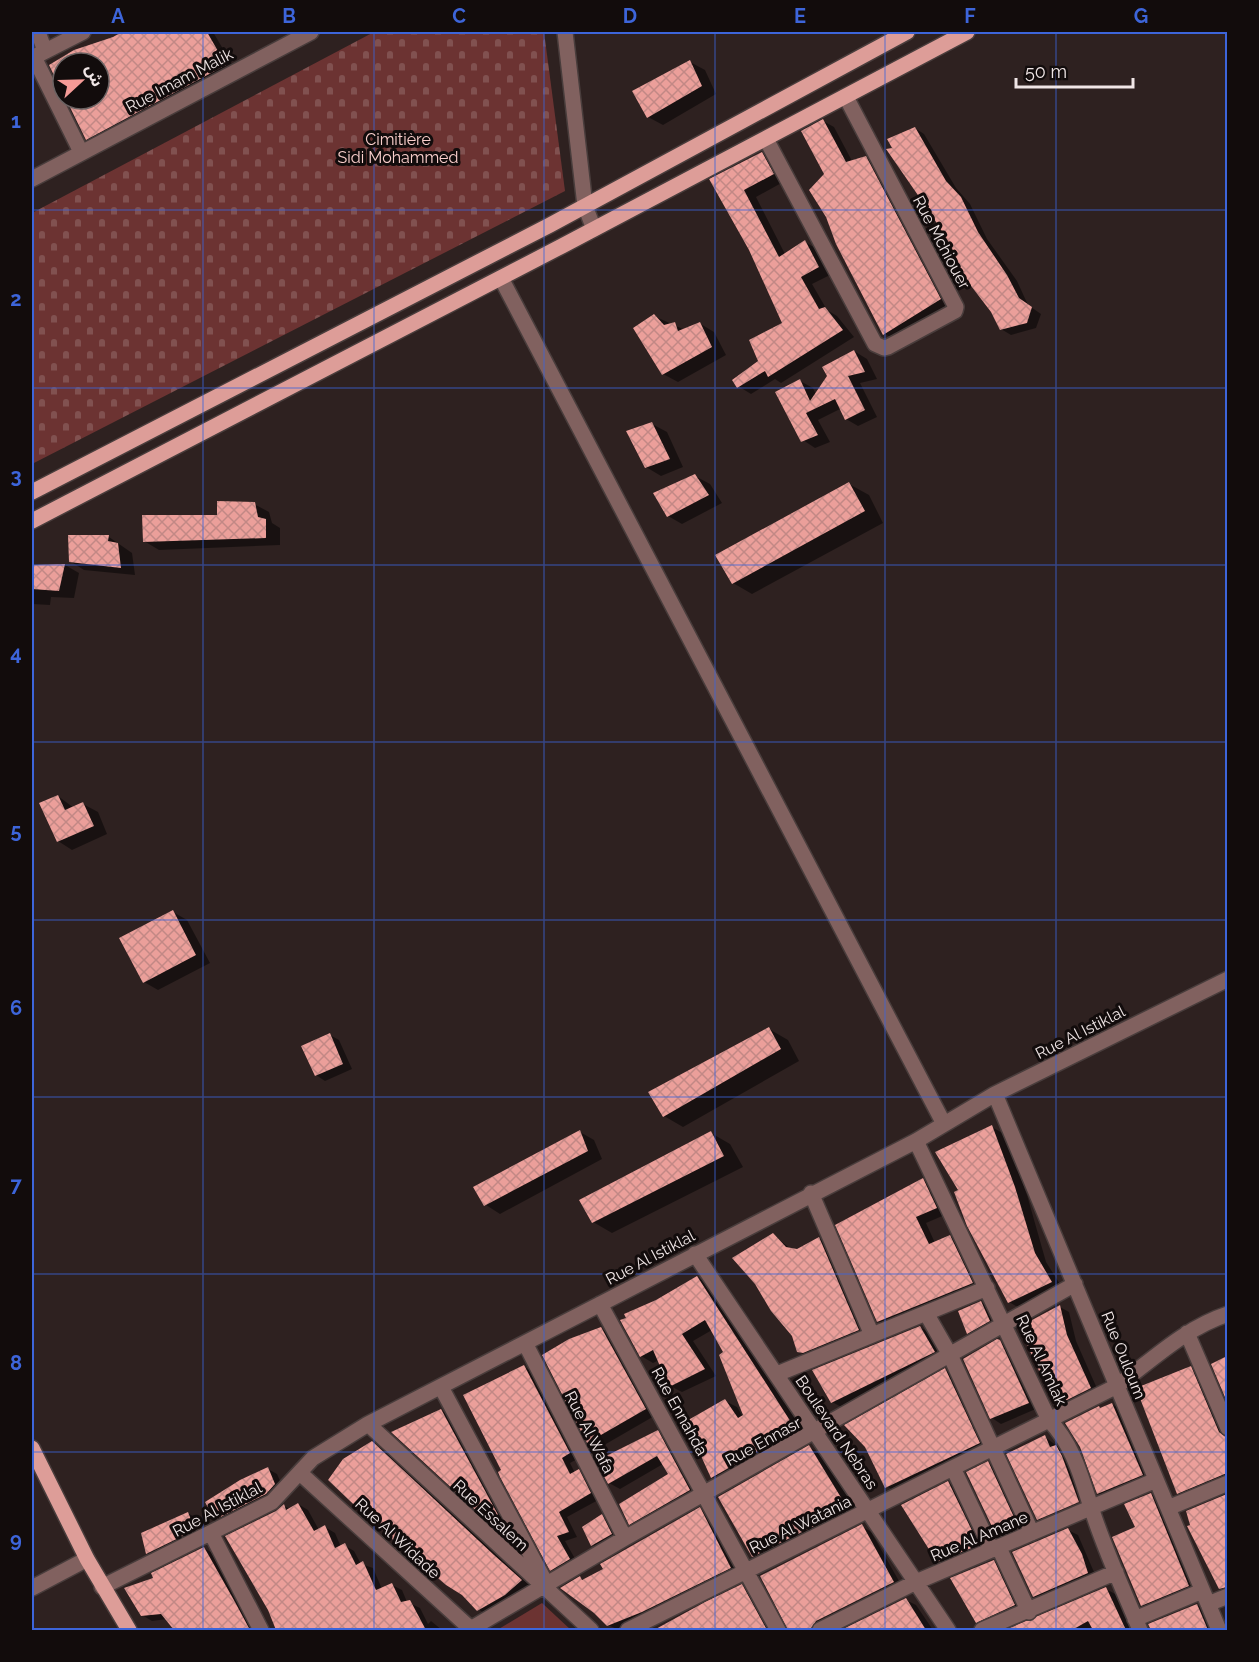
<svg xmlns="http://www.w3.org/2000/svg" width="1259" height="1662" viewBox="0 0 1259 1662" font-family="Raleway,'Noto Sans Arabic',sans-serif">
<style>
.green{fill:#6c3332}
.cemetery{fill:url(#cemetery-stones)}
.shadow{fill:#0007}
.building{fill:url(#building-cross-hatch)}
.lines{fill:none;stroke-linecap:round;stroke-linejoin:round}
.minor-casing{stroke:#493d3c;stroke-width:18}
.major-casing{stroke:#493d3c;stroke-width:18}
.minor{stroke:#81615f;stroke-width:15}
.major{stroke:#dd9d98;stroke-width:15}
.grid{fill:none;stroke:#3d65da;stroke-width:1.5;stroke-opacity:0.55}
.labels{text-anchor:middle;stroke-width:6;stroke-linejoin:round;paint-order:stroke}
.street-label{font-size:16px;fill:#f0e6e6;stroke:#120c0c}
.park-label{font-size:16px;fill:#facfcc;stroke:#120c0c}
.neatline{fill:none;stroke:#3d65da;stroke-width:2}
.grid-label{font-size:20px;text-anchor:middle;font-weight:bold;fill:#3d65da}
</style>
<defs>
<pattern id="cemetery-stones" width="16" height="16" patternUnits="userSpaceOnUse" patternTransform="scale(1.5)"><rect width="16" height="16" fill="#6c3332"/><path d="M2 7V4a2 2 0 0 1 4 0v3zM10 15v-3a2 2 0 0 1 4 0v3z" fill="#815150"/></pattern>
<pattern id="building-cross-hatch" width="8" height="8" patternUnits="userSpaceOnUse" patternTransform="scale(1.5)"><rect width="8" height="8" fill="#eb9f9a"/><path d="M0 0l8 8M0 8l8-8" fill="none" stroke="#c28885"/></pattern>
</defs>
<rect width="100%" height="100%" fill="#2e2120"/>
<path class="green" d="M542 1603 571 1630H497Z"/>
<path class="cemetery" d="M374 32H544L565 191 32 464V213Z"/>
<path class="shadow" d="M125 32H213L236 71 97 145 87 139 67 99H99V63H63V90L51 65Z
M690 62 705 70 716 94 663 125 648 117Z
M823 121 834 127 852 161 866 157 877 164 951 306 895 340 885 334 826 174Z
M915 128 924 134 956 188 970 204 987 239 1017 281 1028 305 1041 314 1036 328 1011 335 1001 329 894 149Z
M762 153 774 160 785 181 756 197 785 254 805 242 817 249 830 275 812 284 827 310 837 316 854 337 781 383 775 379 751 394 738 386 760 362 784 323 750 250 711 180Z
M654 316 685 330 699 323 714 332 726 355 678 382 663 374Z
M854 351 867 359 877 379 860 383 877 417 858 426 846 419 840 409 818 420 830 442 815 448 803 440 800 381 813 388 816 395Z
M652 424 667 432 683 467 661 476 646 467Z
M695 476 710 484 722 503 682 524 668 516Z
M849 484 869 495 883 523 752 594 733 583Z
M254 504 269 512 272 523 280 528V545L159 550 144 541Z
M109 537 132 553 135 575 84 570 70 561Z
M65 565 79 573 74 598 51 597 50 605 32 604V567Z
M58 796 74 808 83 804 98 812 107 834 72 850 58 841Z
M173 912 187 920 210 963 158 990 144 982Z
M769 1029 788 1040 799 1061 683 1127 664 1116Z
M330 1035 339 1040 352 1069 325 1081 316 1075Z
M992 1127 1004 1134 1027 1195 1046 1262 1063 1289 1021 1309 1009 1302 960 1190Z
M580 1132 594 1140 602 1159 500 1214 486 1205 475 1188Z
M711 1133 730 1144 743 1167 612 1233 593 1222Z
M923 1180 934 1186 947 1214 926 1223 935 1243 950 1236 961 1243 983 1289 890 1328 878 1321Z
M773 1235 791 1249 797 1250 819 1238 828 1244 868 1335 808 1357 798 1351Z
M697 1277 709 1284 807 1437 724 1484 712 1477 725 1401 737 1407 743 1417 745 1415 724 1353 712 1330 693 1341 716 1376 682 1392 670 1386 659 1360 653 1363 641 1356 622 1321Z
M981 1302 991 1308 998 1326 977 1338 968 1333Z
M1060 1307 1069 1312 1076 1341 1099 1393 1066 1410 1056 1405Z
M920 1327 935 1336 948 1360 847 1410 832 1402Z
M601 1329 612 1335 656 1415 599 1448 588 1442Z
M999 1342 1009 1347 1038 1408 1001 1424 992 1418Z
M1228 1357V1398L1213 1365Z
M524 1367 534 1372 579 1458 570 1463 575 1473 579 1471 588 1477 600 1499 567 1517 577 1537 565 1541 578 1564 561 1575 552 1570 503 1471Z
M1191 1368 1202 1374 1228 1432V1483L1189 1499 1178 1493Z
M945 1370 955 1376 989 1449 897 1492 886 1486Z
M1112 1404 1121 1410 1151 1480 1108 1499 1098 1493Z
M441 1410 452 1417 513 1530 507 1533 496 1527Z
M658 1432 668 1438 700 1496 641 1529 630 1523 670 1474 663 1464 620 1489 609 1483Z
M1045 1437 1065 1452 1084 1498 1042 1516V1520L1085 1501 1088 1507 1047 1524 1038 1519Z
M372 1443 382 1449 530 1586 487 1615 478 1609Z
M809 1447 822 1455 860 1517 766 1564 753 1556Z
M988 1463 997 1468 1027 1533 1007 1541 998 1536Z
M268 1469 277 1474 284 1490 226 1524 216 1518Z
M948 1483 958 1488 987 1550 947 1567 938 1561Z
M1151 1494 1163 1501 1200 1592 1154 1612 1142 1605 1137 1527Z
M1228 1495V1592L1220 1588 1188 1512Z
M298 1504 308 1510 319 1530 325 1527 335 1533 341 1547 344 1545 354 1551 361 1564 373 1568 382 1589 392 1585 402 1590 407 1602 420 1608 428 1624 431 1621 442 1630H279L269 1609 277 1512 284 1506 290 1509Z
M700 1509 710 1515 740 1573 619 1630 608 1625 580 1578 585 1580 605 1570Z
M188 1513 197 1519 203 1535 157 1558 147 1553Z
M602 1516 611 1521 621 1540 602 1551 593 1545 584 1527Z
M862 1526 871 1532 903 1588 823 1630H788V1626Z
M1068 1530 1078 1535 1097 1579 1043 1602 1034 1596Z
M204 1548 214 1554 254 1630H176L167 1619 152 1621 142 1615 154 1579Z
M994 1561 1003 1567 1023 1610 986 1626 977 1621Z
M742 1586 752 1592 773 1630H656Z
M1106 1589 1117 1595 1133 1630H1067L1055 1611Z
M906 1600 916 1605 933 1630H844Z
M1197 1605 1208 1612 1215 1630H1153L1150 1625Z
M1040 1617 1051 1623 1055 1630H1009Z"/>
<path class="building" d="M122 32H207L226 65 86 140 66 99H99V63H63V94L49 65 74 50 113 37Z
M690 60 702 86 647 118 632 91Z
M823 119 846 162 866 156 941 299 883 335 836 244 826 217 809 190 824 174 801 131Z
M915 127 946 181 961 197 978 232 1007 275 1019 298 1032 307 1027 323 1000 330 991 312 965 278 951 246 931 214 886 149 892 148 887 139Z
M762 152 774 174 744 190 779 257 805 240 819 267 801 277 819 309 825 307 843 330 768 377 765 371 737 388 732 380 758 361 749 340 782 323 749 250 709 179Z
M654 314 664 325 675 322 678 331 700 322 712 347 662 375 633 328Z
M854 350 865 372 848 376 865 410 845 420 835 399 806 413 818 435 801 442 775 392 800 379 810 401 827 376 822 367Z
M652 422 670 459 645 468 626 431Z
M695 474 709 495 667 517 653 493Z
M849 482 865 511 732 584 715 555Z
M217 501 255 502 258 517 266 519V538L143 542 142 515H217Z
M68 535H109L108 541 118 543 121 568 69 562Z
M65 564 59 591 32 589V565Z
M58 795 65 810 83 802 94 826 57 842 39 803Z
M173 910 196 955 143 983 119 938Z
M769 1027 781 1049 663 1117 648 1092Z
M330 1033 343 1064 315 1076 301 1046Z
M992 1125 1015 1187 1035 1253 1052 1282 1008 1303 967 1226 954 1192 958 1190 935 1152Z
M580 1130 588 1151 484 1206 473 1187Z
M711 1131 724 1156 592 1223 579 1200Z
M923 1178 937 1208 916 1217 929 1244 950 1235 973 1283 877 1322 835 1225Z
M773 1233 786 1247 797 1249 819 1237 859 1330 803 1353 797 1352 792 1336 771 1311 755 1284 732 1258Z
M697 1276 796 1430 711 1478 697 1447 683 1423 725 1399 738 1418 743 1415 719 1355 723 1352 705 1320 682 1334 705 1369 669 1387 653 1350 640 1357 620 1320 626 1318 624 1314 656 1300Z
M981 1301 990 1321 967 1334 958 1311Z
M1060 1305 1067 1335 1091 1388 1055 1406 1019 1327Z
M920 1326 935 1352 831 1403 812 1370Z
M601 1327 646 1409 587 1443 542 1355 569 1339Z
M997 1339 1000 1340 1029 1403 990 1419 963 1359Z
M1227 1356V1402L1211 1364Z
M524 1365 570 1453 562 1458 570 1474 579 1469 591 1493 559 1512 569 1532 557 1536 570 1559 550 1571 500 1477 498 1472 501 1470 463 1395Z
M1191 1366 1219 1432 1227 1438V1473L1177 1494 1136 1388Z
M945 1368 980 1443 885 1488 865 1447 844 1425Z
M1112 1403 1143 1475 1097 1494 1080 1447 1065 1423 1099 1406 1100 1408Z
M441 1409 503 1524 495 1528 391 1432Z
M658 1430 690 1490 629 1525 619 1504 668 1474 657 1456 608 1484 596 1461Z
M1045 1435 1050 1447 1056 1445 1062 1456 1079 1502 1037 1520 1006 1454Z
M372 1441 494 1555 522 1580 505 1595 477 1611 462 1595 446 1585 371 1521 328 1480 343 1459Z
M809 1445 848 1509 752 1557 718 1497Z
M988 1461 1019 1528 997 1537 966 1472Z
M268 1467 275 1484 266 1494 215 1520 205 1502 240 1480Z
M948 1481 979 1545 937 1562 901 1505Z
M1151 1493 1189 1586 1141 1606 1112 1537 1135 1527 1124 1504Z
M1227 1494V1587L1219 1589 1187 1526 1190 1525 1186 1511Z
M298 1503 314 1531 325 1525 335 1548 345 1543 356 1565 363 1561 376 1590 392 1583 401 1602 410 1600 426 1630H276L268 1610 225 1536 276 1511 284 1504 286 1510Z
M700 1507 731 1568 642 1612 607 1626 594 1613 560 1588 580 1576 582 1580 603 1569 600 1564Z
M188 1512 195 1530 146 1554 141 1533Z
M602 1514 612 1534 591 1546 582 1527Z
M862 1524 894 1582 816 1621 810 1630H788L760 1576Z
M1068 1528 1082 1554 1088 1573 1033 1597 1012 1552Z
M204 1547 235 1602 250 1630H174L161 1614 141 1616 124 1588 153 1578 151 1573Z
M994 1560 1015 1605 976 1623 950 1578Z
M742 1584 767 1630H654L705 1602Z
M1106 1587 1126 1630H1093L1088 1621 1072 1630H1005Z
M906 1598 926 1630H841Z
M1197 1604 1208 1630H1151L1148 1624Z"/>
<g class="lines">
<g class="minor-casing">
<path id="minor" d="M38 32 45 51
M565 32 585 206 594 229
M34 57 81 152
M32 58 83 32
M766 139 875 344 884 348 888 347 955 311 956 307 846 97
M32 179 311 32
M501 278 944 1124
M995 1094 1219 1630
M916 1141 1049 1420C1074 1446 1081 1477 1092 1510 1105 1551 1124 1591 1140 1630
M811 1193 872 1335
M695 1254 948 1630
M600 1304 778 1630
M926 1313 987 1288
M1187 1333 1228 1428
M525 1343 625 1538
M777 1374 926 1313 950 1355 1032 1533
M441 1387 547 1585
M368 1424 591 1630
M953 1468 992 1550
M300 1473 472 1630
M1168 1508 1228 1483
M211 1533 261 1630
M999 1548 1029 1612
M102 1587 272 1502 313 1458 368 1424 916 1141 995 1094 1228 979
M32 1588 87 1559
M1208 1604 1228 1596
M1135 1619 1202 1591
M469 1630 625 1538 1075 1284
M628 1630 1117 1386C1152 1360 1185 1328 1228 1314
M820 1630 916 1582 1156 1480
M982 1630 1116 1572"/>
</g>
<g class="major-casing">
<path id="major" d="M32 492 550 225 907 32
M32 521 562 246 967 32
M32 1448 87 1559 129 1630"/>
</g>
<use href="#minor" class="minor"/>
<use href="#major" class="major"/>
</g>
<path class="grid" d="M203 32V1630M374 32V1630M544 32V1630M715 32V1630M885 32V1630M1056 32V1630M32 210H1228M32 388H1228M32 565H1228M32 742H1228M32 920H1228M32 1097H1228M32 1274H1228M32 1452H1228"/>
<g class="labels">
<g class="street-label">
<text transform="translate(179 80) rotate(-28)" y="6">Rue Imam Malik</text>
<text transform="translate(942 242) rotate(62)" y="6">Rue Mchiouer</text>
<text transform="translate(1080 1032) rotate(-27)" y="6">Rue Al Istiklal</text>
<text transform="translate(650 1257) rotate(-28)" y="6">Rue Al Istiklal</text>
<text transform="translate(1124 1355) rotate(68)" y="6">Rue Ouloum</text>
<text transform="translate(1042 1360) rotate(65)" y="6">Rue Al Amlak</text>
<text transform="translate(680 1411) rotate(61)" y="6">Rue Ennahda</text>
<text transform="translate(590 1432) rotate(63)" y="6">Rue Al Wafa</text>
<text transform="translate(837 1432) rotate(56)" y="6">Boulevard Nebras</text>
<text transform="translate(763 1441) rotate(-29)" y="6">Rue Ennasr</text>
<text transform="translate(217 1509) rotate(-28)" y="6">Rue Al Istiklal</text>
<text transform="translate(491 1515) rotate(43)" y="6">Rue Essalem</text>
<text transform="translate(800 1524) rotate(-26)" y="6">Rue Al Watania</text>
<text transform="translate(979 1536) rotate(-23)" y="6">Rue Al Amane</text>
<text transform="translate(398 1538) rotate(43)" y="6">Rue Al Widade</text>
</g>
<g class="park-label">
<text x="398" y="145">Cimitière<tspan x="398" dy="18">Sidi Mohammed</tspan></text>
</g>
</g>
<rect width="1259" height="1662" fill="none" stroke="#120c0c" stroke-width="66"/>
<g transform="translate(81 81) rotate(68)"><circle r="28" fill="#120c0c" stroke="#6b6363" stroke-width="1.5"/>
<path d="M0-4.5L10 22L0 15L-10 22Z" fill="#f59b97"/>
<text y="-9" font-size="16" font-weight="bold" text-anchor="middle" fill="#f0e6e6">ش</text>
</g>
<path d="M1016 78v9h117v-9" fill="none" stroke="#f0e6e6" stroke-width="3"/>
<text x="1025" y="78" font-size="18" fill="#f0e6e6" stroke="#120c0c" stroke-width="4.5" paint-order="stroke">50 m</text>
<rect x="33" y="33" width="1193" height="1596" class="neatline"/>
<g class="grid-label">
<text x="118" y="23">A</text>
<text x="289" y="23">B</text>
<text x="459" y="23">C</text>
<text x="630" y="23">D</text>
<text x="800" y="23">E</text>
<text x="970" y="23">F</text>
<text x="1141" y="23">G</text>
<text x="16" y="128">1</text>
<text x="16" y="306">2</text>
<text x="16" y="483">3</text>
<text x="16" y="660">4</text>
<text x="16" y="838">5</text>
<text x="16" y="1015">6</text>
<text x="16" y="1192">7</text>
<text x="16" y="1370">8</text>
<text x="16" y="1547">9</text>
</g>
</svg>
